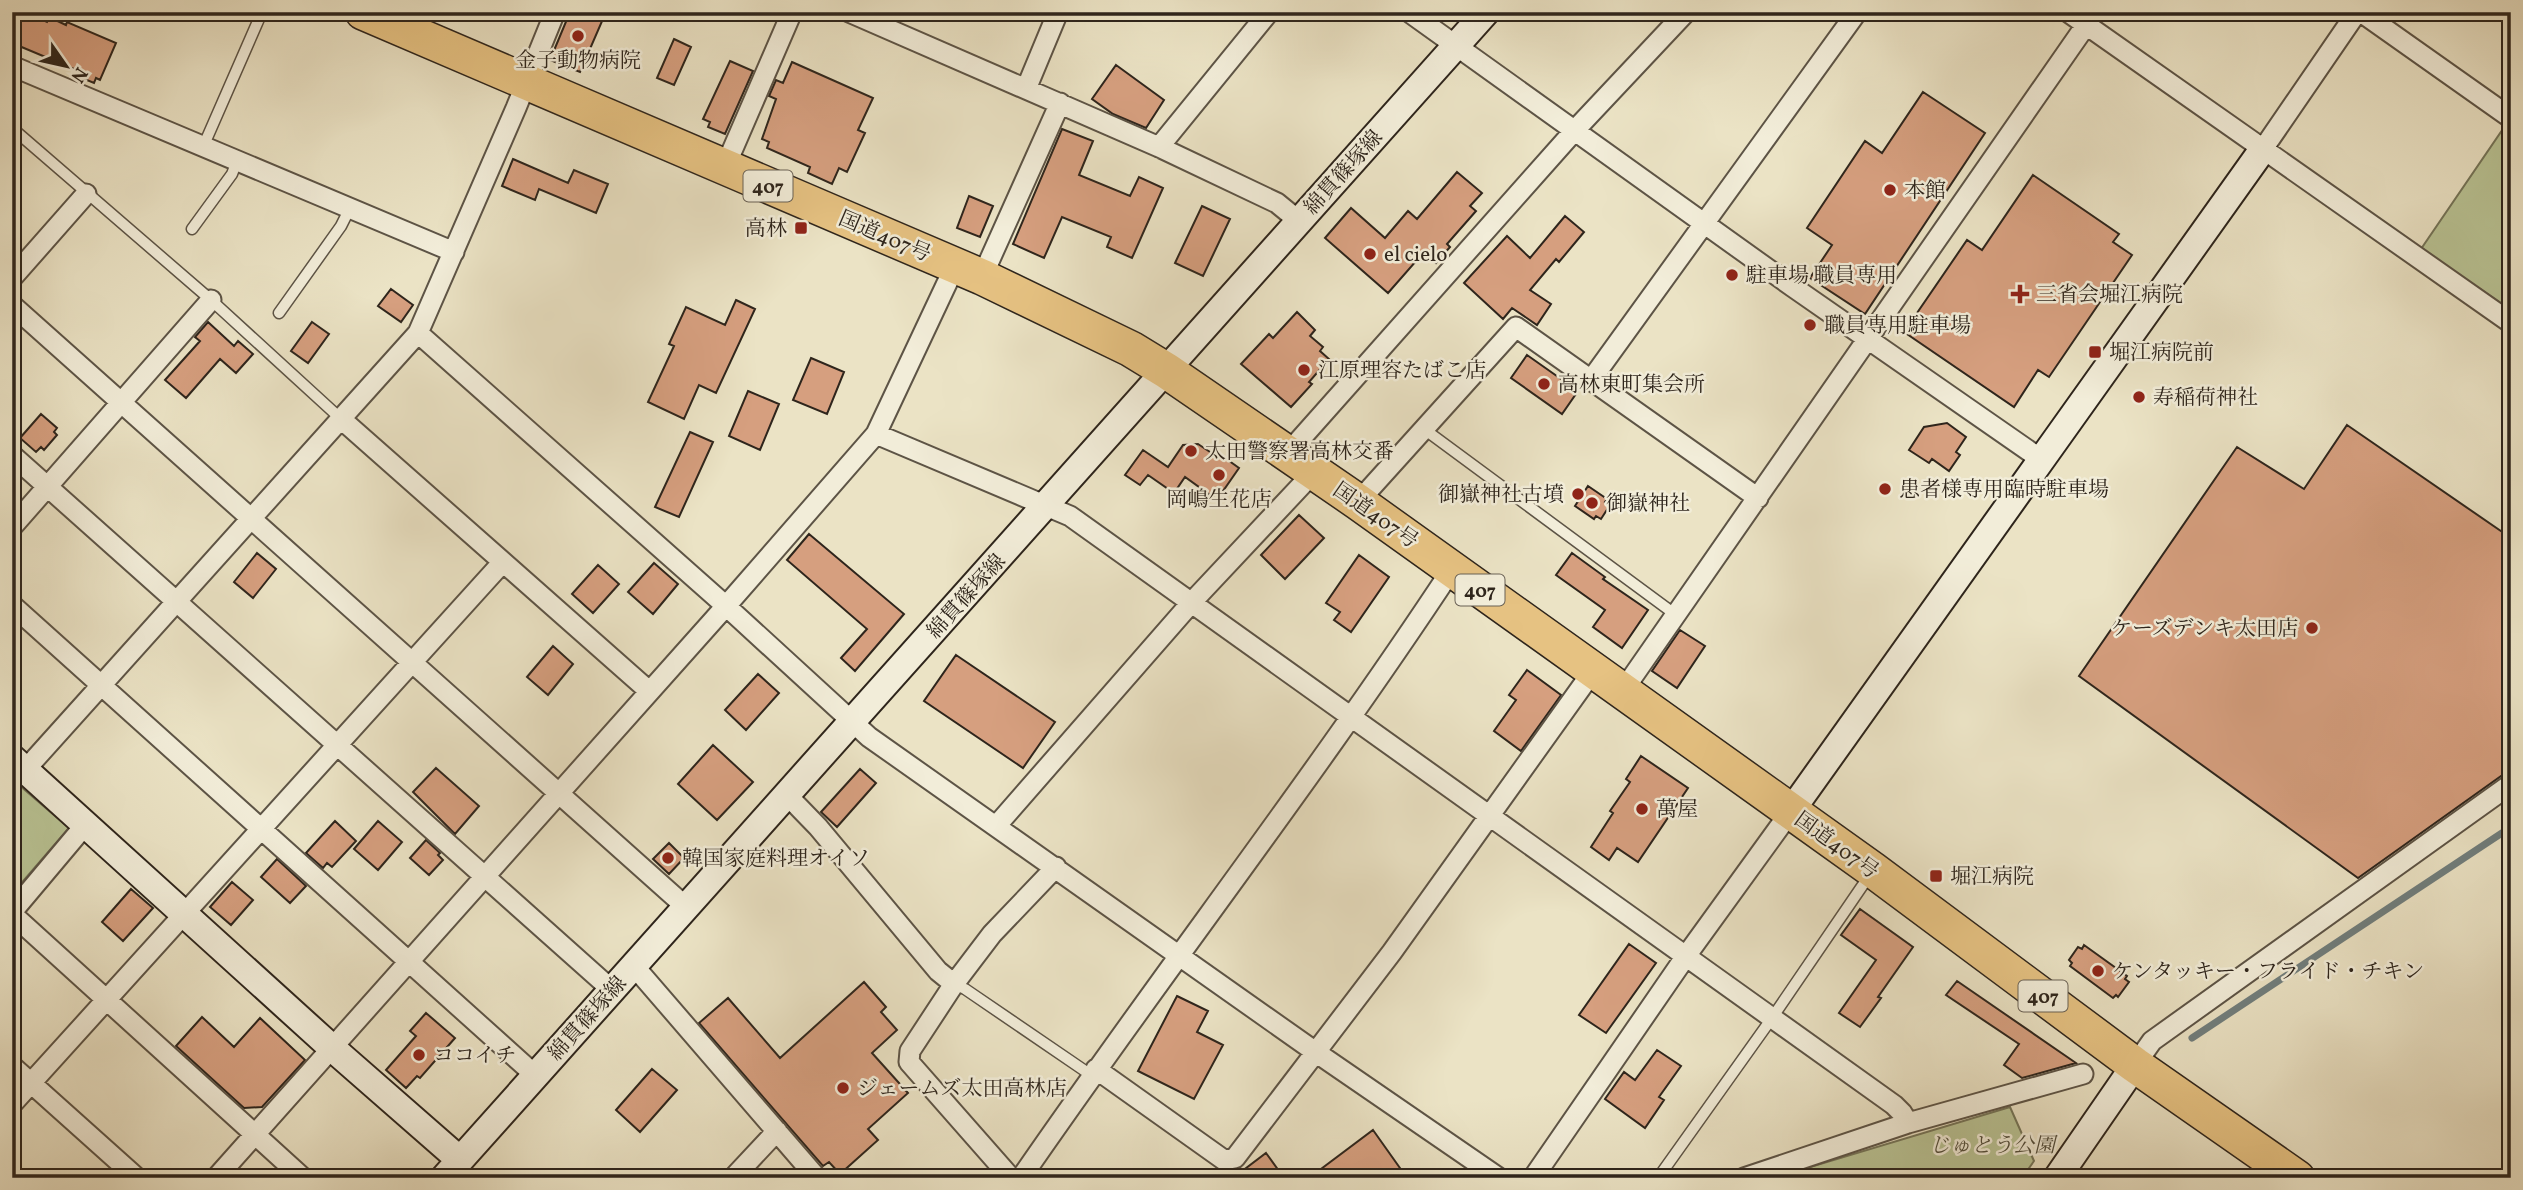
<svg xmlns="http://www.w3.org/2000/svg" width="2523" height="1190" viewBox="0 0 2523 1190" font-family="Vollkorn,'Noto Serif JP',serif">
<style>
.green{fill:#b9c394;stroke:#747458;stroke-width:2}
.lines{fill:none;stroke-linecap:round;stroke-linejoin:round}
.stream{stroke:#717f7e;stroke-width:7}
.building{fill:#d69f7f;stroke:#2e251c;stroke-width:2}
.lane-casing{stroke:#5d5446;stroke-width:13}
.street-casing{stroke:#5d5446;stroke-width:23}
.secondary-casing{stroke:#2e251c;stroke-width:30}
.highway-casing{stroke:#2e251c;stroke-width:38}
.lane{stroke:#f2edd9;stroke-width:10}
.street{stroke:#f2edd9;stroke-width:19}
.secondary{stroke:#f2edd9;stroke-width:26}
.highway{stroke:#e6c282;stroke-width:35}
.poi-dot{fill:#8f2418;stroke:#f2edd9;stroke-width:2.5}
.labels{text-anchor:middle;stroke-width:5;stroke-linejoin:round;paint-order:stroke}
.shield{fill:#f2edd9;stroke:#696155;stroke-width:2}
.shield-label{font-size:19px;font-weight:bold;fill:#2e251c}
.poi-label{font-size:21px;fill:#2e251c;stroke:#f2edd9;text-anchor:start}
.street-label{font-size:21px;fill:#2e251c;stroke:#f2edd9}
.park-label{font-size:21px;font-style:italic;fill:#514c3a;stroke:#f2edd9}
</style>
<rect width="100%" height="100%" fill="#ebe3c5"/>
<filter id="stains"><feTurbulence type="fractalNoise" baseFrequency=".00286" numOctaves="4"/><feColorMatrix values="0 0 0 0 .2 0 0 0 0 .09 0 0 0 0 .02 0 0 0 .5 -.17"/></filter>
<radialGradient id="worn" r=".72"><stop offset=".6" stop-color="#630" stop-opacity="0"/><stop offset="1" stop-color="#630" stop-opacity=".3"/></radialGradient>
<path class="green" d="M2505 126 2511 130V310L2421 249Z
M12 779 69 828 12 894Z
M2010 1107 2034 1161 2022 1178H1774Z"/>
<g class="lines">
<path class="stream" d="M2192 1038 2511 827"/>
</g>
<path class="building" d="M12 12H25L47 22 49 17 66 25 67 22 116 43 100 80 96 78 94 83 77 76 79 71 12 43Z
M570 12H606L580 72 550 60Z
M674 39 691 47 674 85 657 78Z
M730 61 753 71 725 134 708 127 710 122 703 119Z
M792 62 873 98 858 130 865 133 847 172 839 168 832 184 808 173 810 167 767 148 769 142 762 139 776 99 769 96 776 80 783 83Z
M1116 65 1164 100 1146 128 1113 114 1092 99Z
M1923 92 1985 133 1865 314 1810 278 1832 245 1807 228 1865 141 1882 153Z
M1062 129 1093 141 1079 175 1130 196 1139 177 1163 188 1132 258 1107 247 1111 237 1062 217 1044 258 1013 244Z
M513 159 568 183 574 170 608 184 596 213 539 189 535 200 502 186Z
M1457 172 1482 193 1470 206 1476 211 1447 244 1450 247 1436 263 1424 252 1388 293 1325 238 1351 208 1385 238 1408 211 1417 219Z
M2033 175 2119 234 2113 242 2132 255 2049 377 2038 370 2014 407 1904 332 1967 240 1982 250Z
M969 196 993 206 980 237 957 228Z
M1202 206 1230 219 1203 276 1175 263Z
M1565 216 1584 232 1559 262 1556 259 1530 290 1551 304 1537 325 1512 308 1503 319 1464 283 1507 236 1530 258Z
M391 289 413 305 401 322 378 306Z
M736 300 755 309 716 393 699 385 684 419 648 402 674 346 669 344 686 307 725 325Z
M1297 312 1315 330 1310 336 1323 347 1320 351 1329 359 1309 382 1312 384 1291 407 1241 364 1269 334 1273 338Z
M208 322 234 346 238 341 253 354 236 373 220 359 186 398 165 380 200 341 195 337Z
M312 322 329 334 308 363 291 351Z
M1527 355 1578 391 1562 414 1511 378Z
M811 358 844 372 827 414 793 400Z
M748 391 779 404 760 450 729 436Z
M41 414 57 428 54 432 57 435 44 450 41 447 36 452 20 438Z
M1947 423 1966 437 1956 452 1960 455 1949 471 1932 459 1929 463 1909 450 1924 427Z
M2347 425 2511 538V772L2504 774 2358 878 2079 676 2237 447 2304 489Z
M690 432 713 442 679 517 655 507Z
M1198 444 1216 456 1224 460 1225 458 1239 468 1223 491 1219 488 1213 497 1185 477 1174 493 1148 475 1140 485 1125 475 1143 450 1168 467 1183 445Z
M1588 486 1607 499 1605 502 1610 505 1601 519 1596 516 1594 519 1575 506Z
M1299 515 1324 538 1285 579 1261 555Z
M809 534 904 614 855 671 841 658 867 629 787 560Z
M257 553 276 569 253 598 234 582Z
M1572 553 1605 577 1603 579 1648 610 1622 648 1593 627 1605 610 1556 575Z
M1359 555 1389 577 1351 632 1334 620 1340 612 1326 603Z
M654 563 678 584 653 614 628 592Z
M598 565 619 584 593 613 572 594Z
M1680 630 1705 646 1677 688 1652 671Z
M553 646 573 664 548 695 527 677Z
M956 655 1055 722 1023 768 924 701Z
M1527 670 1561 695 1521 751 1494 731 1516 700 1509 695Z
M758 674 779 693 746 730 725 710Z
M713 745 753 782 717 820 678 784Z
M1641 756 1688 788 1638 862 1617 848 1609 860 1591 847 1613 813 1610 811 1630 782 1626 779Z
M436 768 479 806 455 834 413 792Z
M860 769 876 783 837 827 821 812Z
M335 821 356 841 332 867 327 863 323 868 306 853Z
M378 821 402 842 378 870 354 849Z
M426 840 440 853 438 855 443 860 429 875 410 858Z
M669 843 684 858 669 874 653 859Z
M277 859 306 886 290 903 261 877Z
M232 882 253 900 231 925 210 907Z
M131 889 153 908 123 941 102 922Z
M1860 909 1913 947 1878 997 1881 998 1860 1027 1839 1013 1876 960 1841 935Z
M1629 944 1656 963 1606 1033 1579 1015Z
M2084 945 2127 976 2125 979 2129 982 2118 997 2116 995 2113 998 2070 966 2072 963 2069 960 2078 947 2082 949Z
M1957 981 2076 1063 2022 1078 2004 1065 2019 1044 1946 995Z
M864 982 886 1007 881 1012 897 1030 872 1053 908 1093 868 1129 878 1140 840 1174 829 1162 823 1166 699 1023 728 998 780 1058Z
M1177 996 1208 1011 1197 1032 1223 1045 1194 1099 1138 1071Z
M426 1013 455 1038 420 1078 417 1076 406 1088 386 1070 416 1036 410 1031Z
M202 1017 234 1047 260 1018 305 1060 262 1107 244 1108 176 1046Z
M1657 1050 1681 1066 1659 1097 1664 1100 1645 1128 1605 1099 1624 1072 1635 1080Z
M652 1069 677 1090 640 1132 616 1110Z
M1373 1130 1407 1178H1309Z
M1266 1153 1284 1178H1233Z"/>
<g class="lines">
<g class="lane-casing">
<path id="lane" d="M12 128 211 300 340 418
M203 147 262 12
M192 229 232 174 237 161
M279 313 341 226 350 208
M1424 429 1676 615
M954 984 965 989 1091 1075
M1658 1178 1772 1018 1869 876"/>
</g>
<g class="street-casing">
<path id="street" d="M849 12 1159 147 1277 203 1299 221
M1409 12 1793 287 2042 460
M2068 12 2511 323
M2361 12 2511 118
M12 66 454 252
M1026 89 1058 12
M1159 147 1269 12
M2263 149 2357 12
M725 167 792 12
M982 277 1060 103
M12 278 86 194
M12 305 686 907
M418 333 726 606 869 737 1317 1053 1499 1178
M1591 380 1857 12
M340 418 649 691
M876 434 1070 516 1894 1105 1902 1113 1908 1123
M1288 453 1575 130 1686 12
M12 455 612 990
M1358 502 1516 327 1758 498
M12 527 211 300
M12 605 535 1075
M1622 692 2086 25
M25 770 418 333 516 108 555 12
M786 794 818 827 938 971 954 984
M997 825 1191 603 1314 472
M12 912 86 824
M12 914 303 1178
M634 966 817 1178
M2135 1065 2152 1041 2511 784
M12 1066 137 1178
M1096 1069 1224 1160 1235 1158 1392 952 1593 671
M12 1104 502 563
M216 1178 726 606 876 434 955 266
M733 1178 777 1131
M1011 1178 909 1062 910 1051 954 984 992 934 1056 867
M1021 1178C1162 973 1315 777 1452 569
M1533 1178 1686 956 1791 811
M1744 1178 1908 1123 2083 1074"/>
</g>
<g class="secondary-casing">
<path id="secondary" d="M12 758 332 1048 460 1160
M1791 811 2263 149
M444 1178 1486 12
M2057 1178 2135 1065"/>
</g>
<g class="highway-casing">
<path id="highway" d="M363 12 982 277 1131 349 1167 371 1358 502 1873 870 2135 1065 2297 1178"/>
</g>
<use href="#lane" class="lane"/>
<use href="#street" class="street"/>
<use href="#secondary" class="secondary"/>
<use href="#highway" class="highway"/>
</g>
<g class="poi-dot">
<circle cx="578" cy="36" r="7"/>
<circle cx="1890" cy="190" r="7"/>
<rect x="794" y="221" width="14" height="14" rx="3.5"/>
<circle cx="1370" cy="254" r="7"/>
<circle cx="1732" cy="275" r="7"/>
<path d="M2016.5 283.5h7v7h7v7h-7v7h-7v-7h-7v-7h7z"/>
<circle cx="1810" cy="325" r="7"/>
<rect x="2088" y="345" width="14" height="14" rx="3.5"/>
<circle cx="1304" cy="370" r="7"/>
<circle cx="1544" cy="384" r="7"/>
<circle cx="2139" cy="397" r="7"/>
<circle cx="1191" cy="451" r="7"/>
<circle cx="1219" cy="475" r="7"/>
<circle cx="1885" cy="489" r="7"/>
<circle cx="1578" cy="494" r="7"/>
<circle cx="1592" cy="503" r="7"/>
<circle cx="2312" cy="628" r="7"/>
<circle cx="1642" cy="809" r="7"/>
<circle cx="668" cy="858" r="7"/>
<rect x="1929" y="869" width="14" height="14" rx="3.5"/>
<circle cx="2098" cy="971" r="7"/>
<circle cx="419" cy="1055" r="7"/>
<circle cx="843" cy="1088" r="7"/>
</g>
<g class="labels">
<g class="shield">
<rect x="743.5" y="170.5" width="49" height="31" rx="5"/>
<rect x="1455.5" y="574.5" width="49" height="31" rx="5"/>
<rect x="2018.5" y="980.5" width="49" height="31" rx="5"/>
</g>
<g class="shield-label">
<text x="768" y="193">407</text>
<text x="1480" y="597">407</text>
<text x="2043" y="1003">407</text>
</g>
<g class="poi-label">
<text x="578" y="67" text-anchor="middle">金子動物病院</text>
<text x="1904" y="197">本館</text>
<text x="787" y="235" text-anchor="end">高林</text>
<text x="1384" y="261">el cielo</text>
<text x="1746" y="282">駐車場 職員専用</text>
<text x="2036" y="301">三省会堀江病院</text>
<text x="1824" y="332">職員専用駐車場</text>
<text x="2109" y="359">堀江病院前</text>
<text x="1318" y="377">江原理容たばこ店</text>
<text x="1558" y="391">高林東町集会所</text>
<text x="2153" y="404">寿稲荷神社</text>
<text x="1205" y="458">太田警察署高林交番</text>
<text x="1899" y="496">患者様専用臨時駐車場</text>
<text x="1564" y="501" text-anchor="end">御嶽神社古墳</text>
<text x="1219" y="506" text-anchor="middle">岡嶋生花店</text>
<text x="1606" y="510">御嶽神社</text>
<text x="2298" y="635" text-anchor="end">ケーズデンキ太田店</text>
<text x="1656" y="816">萬屋</text>
<text x="682" y="865">韓国家庭料理オイソ</text>
<text x="1950" y="883">堀江病院</text>
<text x="2112" y="978">ケンタッキー・フライド・チキン</text>
<text x="433" y="1062">ココイチ</text>
<text x="857" y="1095">ジェームズ太田高林店</text>
</g>
<g class="street-label">
<text transform="translate(1343 172) rotate(-48)" y="7">綿貫篠塚線</text>
<text transform="translate(885 236) rotate(23)" y="7">国道407号</text>
<text transform="translate(1376 515) rotate(35)" y="7">国道407号</text>
<text transform="translate(966 596) rotate(-48)" y="7">綿貫篠塚線</text>
<text transform="translate(1837 845) rotate(36)" y="7">国道407号</text>
<text transform="translate(587 1018) rotate(-48)" y="7">綿貫篠塚線</text>
</g>
<g class="park-label">
<text x="1992" y="1152">じゅとう公園</text>
</g>
</g>
<rect width="2523" height="1190" fill="none" stroke="#ebe3c5" stroke-width="42"/>
<rect x="14" y="14" width="2495" height="1162" fill="none" stroke="#2e251c" stroke-width="3.5"/>
<rect x="21" y="21" width="2481" height="1148" fill="none" stroke="#2e251c" stroke-width="2"/>
<g transform="translate(66 66) rotate(124)" stroke="#f2edd9" stroke-width="5" paint-order="stroke">
<path d="M0-5L12 26L0 18L-12 26Z" fill="#2e251c"/>
<text y="-10" font-size="19" font-weight="bold" text-anchor="middle" fill="#2e251c">N</text>
</g>
<rect width="100%" height="100%" filter="url(#stains)"/>
<rect width="100%" height="100%" fill="url(#worn)"/>
</svg>
